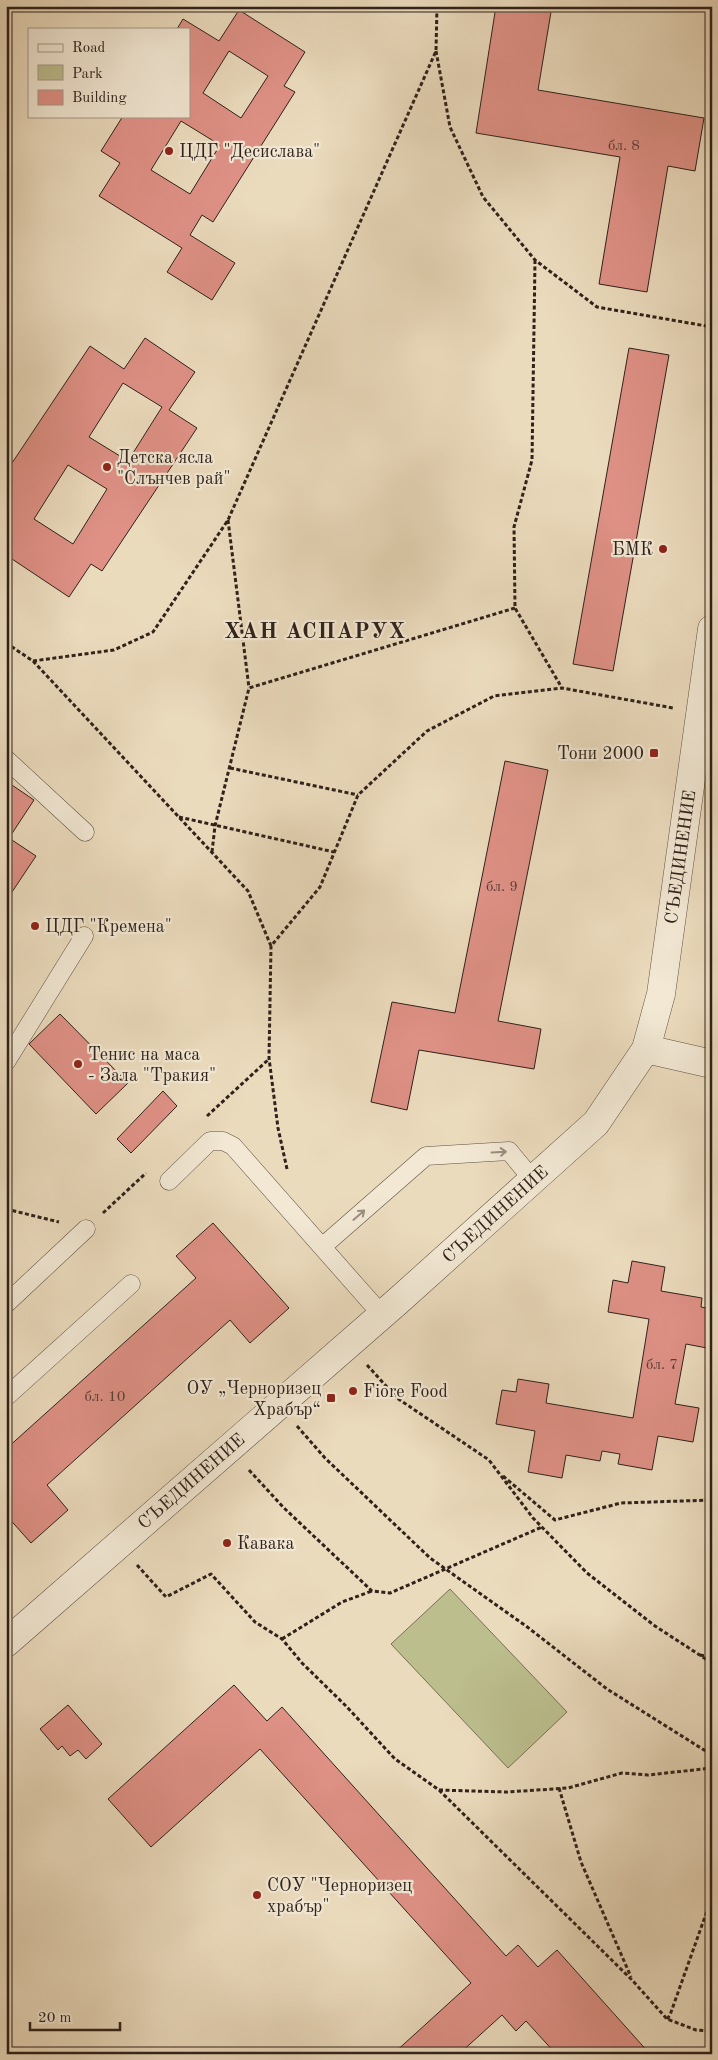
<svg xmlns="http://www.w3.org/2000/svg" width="718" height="2060" viewBox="0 0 718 2060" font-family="'Old Standard TT',serif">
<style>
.green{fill:#bcbe8e;stroke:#767054}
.building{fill:#df9186;stroke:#2f211b;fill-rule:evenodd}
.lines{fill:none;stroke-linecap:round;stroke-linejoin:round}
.service-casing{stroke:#5e5044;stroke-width:19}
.minor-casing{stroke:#5e5044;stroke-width:29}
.tertiary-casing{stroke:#5e5044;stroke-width:29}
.path{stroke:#2f211b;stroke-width:3;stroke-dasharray:4 2.5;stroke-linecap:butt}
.service{stroke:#f2e8d4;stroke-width:18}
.minor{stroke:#f2e8d4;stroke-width:28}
.tertiary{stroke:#f2e8d4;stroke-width:28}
.oneway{stroke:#9a8e81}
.poi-dot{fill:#8f2418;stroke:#f2e8d4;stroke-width:2}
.labels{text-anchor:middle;stroke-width:4.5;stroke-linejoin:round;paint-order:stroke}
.number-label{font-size:15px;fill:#5b3d36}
.poi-label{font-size:18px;fill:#2f211b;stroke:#f2e8d4;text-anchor:start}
.street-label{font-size:18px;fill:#2f211b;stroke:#f2e8d4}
.district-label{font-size:22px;font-weight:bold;letter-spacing:1px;fill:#2f211b;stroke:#f2e8d4}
</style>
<rect width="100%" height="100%" fill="#ebdbbd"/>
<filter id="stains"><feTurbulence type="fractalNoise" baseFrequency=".004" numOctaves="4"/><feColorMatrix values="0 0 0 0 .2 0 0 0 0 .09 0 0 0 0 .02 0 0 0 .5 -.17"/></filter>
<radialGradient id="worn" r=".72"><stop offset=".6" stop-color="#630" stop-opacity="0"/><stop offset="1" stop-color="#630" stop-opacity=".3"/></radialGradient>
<path class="green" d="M450 1589 567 1712 508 1768 391 1644Z"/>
<path class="building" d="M496 6H552L538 90 704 118 695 171 668 166 647 292 599 284 620 157 476 133Z
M239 10 305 52 284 86 295 92 213 222 202 215 190 235 235 263 212 300 167 272 182 248 99 196 120 163 101 151 123 116H189V29H177L183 19 219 41ZM229 51 268 76 241 118 203 93ZM181 121 220 145 190 194 151 170Z
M145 338 195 372 169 410 197 428 102 571 91 564 69 597 6 555V512L8 509 6 508V472L90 346 124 369ZM123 383 162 407 128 461 89 437ZM68 465 107 489 73 544 34 519Z
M629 348 669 355 613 671 573 664Z
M505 761 548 770 498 1021 541 1029 534 1069 419 1050 407 1110 371 1102 392 1002 455 1013Z
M6 781 34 800 9 838 36 856 6 901Z
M60 1014 128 1083 96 1114 29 1044Z
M163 1091 177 1106 131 1153 117 1139Z
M213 1223 289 1308 250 1343 230 1320 47 1485 68 1510 31 1543 6 1515V1449L196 1278 176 1256Z
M632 1261 665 1267 661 1291 702 1298 701 1307 712 1309V1349L686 1344 675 1404 699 1408 693 1442 658 1436 652 1470 618 1464 620 1454 602 1451 600 1461 566 1455 562 1478 528 1472 535 1431 496 1424 502 1390 516 1392 518 1379 549 1384 546 1403 633 1418 649 1319 608 1312 613 1280 628 1283Z
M234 1685 267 1721 282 1707 506 1956 518 1945 538 1967 557 1950 650 2054H556L526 2021 516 2031 502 2015 459 2054H393L471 1983 260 1749 151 1847 108 1799Z
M68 1705 102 1744 86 1759 78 1750 70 1756 62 1746 58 1750 40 1729Z"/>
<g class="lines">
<g class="service-casing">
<path id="service" d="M6 759 85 832
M6 1062 84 936
M169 1181 210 1141H223L233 1146 382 1315
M322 1247 426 1156 509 1151 533 1180
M6 1304 86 1229
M6 1397 131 1284"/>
</g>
<g class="minor-casing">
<path id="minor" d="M646 1049 712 1064"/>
</g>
<g class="tertiary-casing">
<path id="tertiary" d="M6 1643 398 1301 596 1123 646 1049 661 994 712 629"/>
</g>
<path class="path" d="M436 51 450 127 483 197 535 260 597 307 712 327
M535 260 532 460 514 527 515 608 562 688
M228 520 249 688
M6 643 33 661 248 891 271 946
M33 661 114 650 153 632 228 520 436 51 437 6
M230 768 358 795
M179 817 334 852
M212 852 215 826 249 688 515 608
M207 1116 269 1059
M287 1169 278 1128 269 1058 271 946 320 887 358 795 427 731 494 696 562 688 673 708
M6 1209 59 1222
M103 1213 146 1173
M367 1365 397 1398 489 1460 533 1518 587 1573 655 1626 712 1663
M297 1426 325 1458 430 1558 526 1626 607 1689 712 1755
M249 1470 284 1508 372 1591 390 1593 542 1527
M503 1476 555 1520 621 1503 712 1500
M137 1565 166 1597 211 1574 255 1622 282 1639 302 1663 346 1706 395 1759 439 1790 507 1792 568 1788 622 1773 648 1775 712 1768
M282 1639 342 1602 372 1591
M700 1655 712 1657
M559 1788 581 1862 631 1977
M439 1790 632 1980 667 2019 696 2030 712 2031
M667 2019 670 2015 712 1897"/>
<use href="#service" class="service"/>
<use href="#minor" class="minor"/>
<use href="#tertiary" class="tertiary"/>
</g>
<defs><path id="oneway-shaft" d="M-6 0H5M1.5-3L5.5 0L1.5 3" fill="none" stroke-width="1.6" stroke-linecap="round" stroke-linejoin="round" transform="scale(1.25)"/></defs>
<g class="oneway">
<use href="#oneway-shaft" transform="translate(499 1152) rotate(-3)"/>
<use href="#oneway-shaft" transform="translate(359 1215) rotate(-41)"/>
</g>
<g class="poi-dot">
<circle cx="169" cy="151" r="5"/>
<circle cx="107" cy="467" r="5"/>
<circle cx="663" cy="549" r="5"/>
<rect x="649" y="748" width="10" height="10" rx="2.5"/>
<circle cx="35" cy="926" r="5"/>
<circle cx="78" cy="1064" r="5"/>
<circle cx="353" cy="1391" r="5"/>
<rect x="326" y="1393" width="10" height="10" rx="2.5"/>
<circle cx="227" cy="1543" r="5"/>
<circle cx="257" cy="1895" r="5"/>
</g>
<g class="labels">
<g class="number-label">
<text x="624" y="150">бл. 8</text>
<text x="502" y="891">бл. 9</text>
<text x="662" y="1369">бл. 7</text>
<text x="105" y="1401">бл. 10</text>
</g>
<g class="poi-label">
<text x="179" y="157">ЦДГ "Десислава"</text>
<text x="117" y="463">Детска ясла<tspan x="117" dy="21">"Слънчев рай"</tspan></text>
<text x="653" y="555" text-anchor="end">БМК</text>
<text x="644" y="759" text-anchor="end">Тони 2000</text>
<text x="45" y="932">ЦДГ "Кремена"</text>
<text x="88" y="1060">Тенис на маса<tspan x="88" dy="21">- Зала "Тракия"</tspan></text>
<text x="321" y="1394" text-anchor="end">ОУ „Черноризец<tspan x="321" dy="21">Храбър“</tspan></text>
<text x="363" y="1397">Fiore Food</text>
<text x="237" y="1549">Кавака</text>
<text x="267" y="1891">СОУ "Черноризец<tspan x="267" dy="21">храбър"</tspan></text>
</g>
<g class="street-label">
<text transform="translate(680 857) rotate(-82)" y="6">СЪЕДИНЕНИЕ</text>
<text transform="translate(495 1214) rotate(-42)" y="6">СЪЕДИНЕНИЕ</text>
<text transform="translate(191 1481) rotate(-41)" y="6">СЪЕДИНЕНИЕ</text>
</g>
<g class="district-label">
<text x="315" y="638">ХАН АСПАРУХ</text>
</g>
</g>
<rect width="718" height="2060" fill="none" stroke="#ebdbbd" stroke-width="25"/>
<rect x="8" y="8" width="703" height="2045" fill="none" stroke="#2f211b" stroke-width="2.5"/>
<rect x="12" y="12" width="693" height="2035" fill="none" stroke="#2f211b"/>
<rect x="28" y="28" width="162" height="90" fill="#f2e8d4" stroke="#a4988a"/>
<rect x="38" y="44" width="25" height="8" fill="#f2e8d4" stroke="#a4988a"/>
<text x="72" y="52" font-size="15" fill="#2f211b">Road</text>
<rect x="38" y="65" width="25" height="15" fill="#bcbe8e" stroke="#a4988a"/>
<text x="72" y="78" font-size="15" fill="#2f211b">Park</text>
<rect x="38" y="90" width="25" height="15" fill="#df9186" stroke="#a4988a"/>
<text x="72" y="102" font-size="15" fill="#2f211b">Building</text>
<path d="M30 2022v8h90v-8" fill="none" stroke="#2f211b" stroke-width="2.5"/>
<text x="38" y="2022" font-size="15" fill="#2f211b" stroke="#f2e8d4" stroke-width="4" paint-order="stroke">20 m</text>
<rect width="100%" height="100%" filter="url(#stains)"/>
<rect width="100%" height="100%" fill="url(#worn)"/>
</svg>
